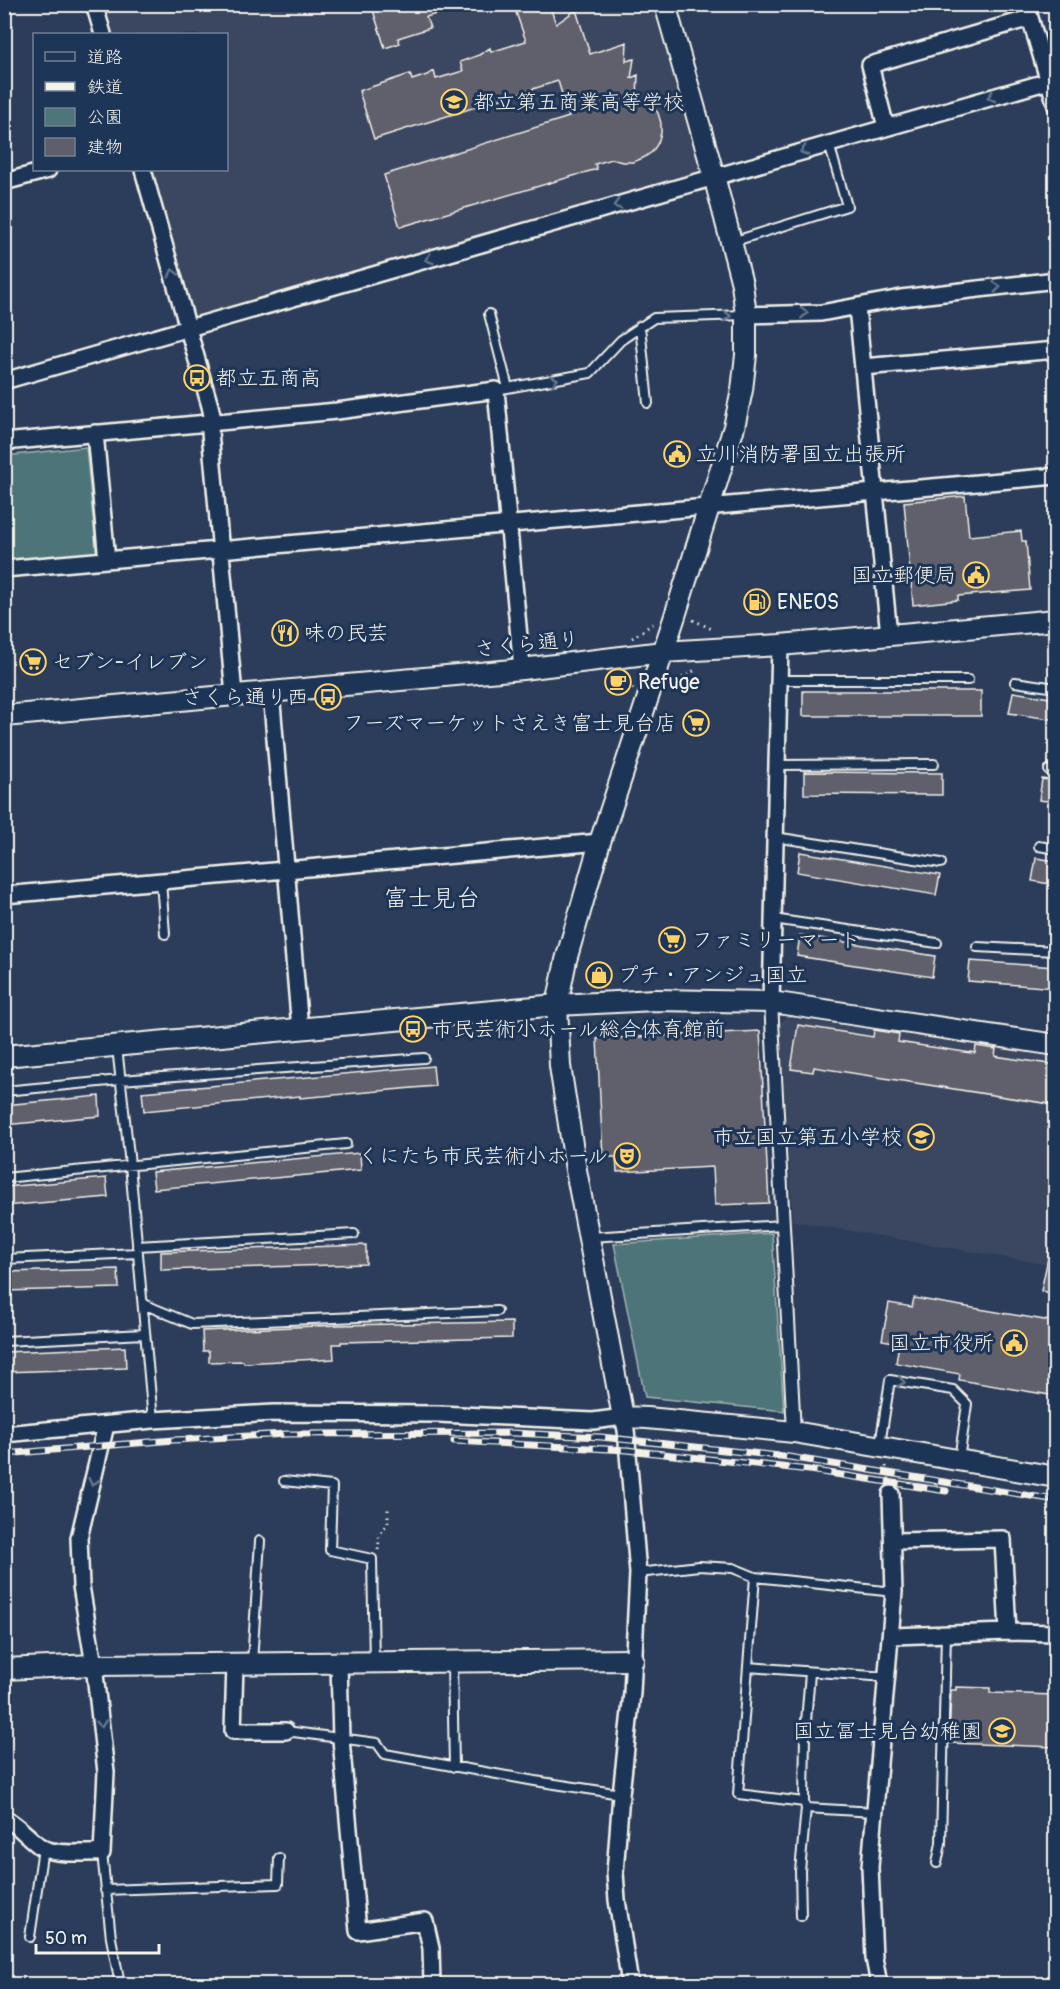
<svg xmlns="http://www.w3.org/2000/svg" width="1060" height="1989" viewBox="0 0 1060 1989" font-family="Pangolin,'Klee One',sans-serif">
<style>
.built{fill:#3b4760}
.green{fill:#4e7579;stroke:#a1b3b0;stroke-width:1.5}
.building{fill:#615e6c;stroke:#f4f1e8;stroke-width:1.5}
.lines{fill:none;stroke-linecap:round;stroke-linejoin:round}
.service-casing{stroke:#f4f1e8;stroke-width:12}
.pedestrian-casing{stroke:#f4f1e8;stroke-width:16}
.minor-casing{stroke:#f4f1e8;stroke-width:20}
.tertiary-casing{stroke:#f4f1e8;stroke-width:24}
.path{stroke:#f4f1e8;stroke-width:3;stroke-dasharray:1.5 4.5;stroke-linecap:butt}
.service{stroke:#1d3557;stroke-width:8}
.pedestrian{stroke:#1d3557;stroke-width:12}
.minor{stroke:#1d3557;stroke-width:15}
.tertiary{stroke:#1d3557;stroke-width:20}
.rail-casing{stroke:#f4f1e8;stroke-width:7}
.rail{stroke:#1d3557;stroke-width:4.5;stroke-dasharray:14;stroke-linecap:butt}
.oneway{stroke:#68778a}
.labels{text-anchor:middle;stroke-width:6;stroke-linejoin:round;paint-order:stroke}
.poi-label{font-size:21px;fill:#f4f1e8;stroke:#1d3557;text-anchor:start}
.street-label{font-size:21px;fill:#f4f1e8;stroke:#1d3557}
.quarter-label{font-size:24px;fill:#f4f1e8;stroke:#1d3557}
</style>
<rect width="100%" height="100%" fill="#2b3d5b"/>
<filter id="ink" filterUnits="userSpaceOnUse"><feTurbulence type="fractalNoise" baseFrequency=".0167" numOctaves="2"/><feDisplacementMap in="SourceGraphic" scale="12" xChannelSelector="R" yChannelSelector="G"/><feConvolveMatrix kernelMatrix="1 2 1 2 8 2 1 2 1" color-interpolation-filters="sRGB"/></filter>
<g filter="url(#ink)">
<path class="built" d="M102 5H652L701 173 198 319 191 313 150 170H226V34H111Z
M786 1018 1055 1054V1266L793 1221 780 1023Z"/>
<path class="green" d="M86 447 97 558 5 566V456Z
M772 1233 784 1411 645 1397 614 1244Z"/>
<path class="building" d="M371 4H457V8L426 17 430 28 398 38 400 43 385 48Z
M513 4H549L556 24 576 10 590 54 627 42 626 61 634 59 631 78 638 75 637 97 652 105 658 113 661 123V133L658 143 652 152 643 158 633 162H622L612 159 595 164 597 169 400 227 384 175 569 117 558 81 374 139 359 91 410 74 412 80 427 75 434 71 436 79 463 71 460 62 479 55 490 48 491 52 526 41Z
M965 496 969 536 1021 531 1022 541H1026L1030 590 958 596V600L913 605 904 502Z
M803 691H981V716H803Z
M1013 692 1056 699V720L1009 713Z
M804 772 942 773V795L804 794Z
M1042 779 1056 781V802L1039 800Z
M800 852 940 875 936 895 797 872Z
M1036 858 1056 861V885L1032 881Z
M800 935 935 956 932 977 797 956Z
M970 961 1056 967V988L968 981Z
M798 1025 873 1037 874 1030 880 1031 899 1034 898 1042 971 1053V1052L975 1053 976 1046 996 1049 995 1056 1056 1065V1105L814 1067 813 1072 791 1069Z
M760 1031 769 1203 715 1205 713 1167 617 1172 616 1157H603L597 1039Z
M433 1066 435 1086 300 1098V1096L144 1111 142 1092Z
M99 1096 100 1116 4 1125V1105Z
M360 1153 361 1170 154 1189 152 1172Z
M106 1178 108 1197 4 1206V1187Z
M366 1245V1264L161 1270V1252Z
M1050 1249 1056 1250V1294L1041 1291Z
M118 1269 119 1288 4 1291V1272Z
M914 1298 1056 1322V1396L959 1380 960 1374 896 1363 899 1343 882 1340 889 1303 912 1307Z
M512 1322V1338L341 1342V1344H333L334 1359 319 1360 318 1359 244 1363 243 1361 209 1362V1351H203L202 1331 340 1325Z
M125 1347 126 1368 4 1372V1352Z
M956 1687 990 1688V1693L1054 1695 1056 1747 949 1743 951 1690H956Z"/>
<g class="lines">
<g class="service-casing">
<path id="service" d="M732 242 847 206 829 144
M489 314 508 388
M640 326 648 403
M496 390 590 373 621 340 654 318 745 315
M779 680H968
M1015 682 1056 688
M777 765 934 764
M1049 770H1056
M775 837 941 863
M1039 846 1056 849
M161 881 165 934
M773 919 937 943
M977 947 1056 951
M117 1047 130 1165 153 1420
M4 1091 120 1080 424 1058
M4 1178 346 1144
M590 1237 783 1225
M137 1246 354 1234
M4 1259 138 1253
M143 1304 192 1324 497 1311
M4 1341 145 1334
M880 1445 890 1380 953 1390 967 1404 959 1460
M284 1481 332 1486 330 1550 372 1559 374 1663
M638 1573 699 1566 733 1568 755 1577 894 1592
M755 1577 738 1794 804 1802
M252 1662 260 1541
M452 1663 454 1767
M748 1667 886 1677
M286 1731 377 1743 385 1754 535 1781 621 1794
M806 1808 875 1812
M102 1853 111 1938 120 1984
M937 1863 941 1843 946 1634
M105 1890 278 1884 279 1858
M801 1916 800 1871 806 1808 804 1802 805 1734 810 1673
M30 1937 43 1848"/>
</g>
<g class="pedestrian-casing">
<path id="pedestrian" d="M771 1002 794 1432"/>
</g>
<g class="minor-casing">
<path id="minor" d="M94 4 103 34
M1026 4 1056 106
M886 127 870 65 1030 18
M143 170 210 406 212 415 210 432 234 695
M4 182 48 170
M857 307 889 635
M746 315 821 313 901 298 1056 280
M863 367 1056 350
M4 381 1056 79
M95 433 107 560
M4 442 337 411 496 390 522 669
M4 569 1056 476
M271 692 300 1029
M4 895 600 842
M771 1002 780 645
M4 1434 153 1420 274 1413 438 1414 593 1421 623 1417 626 1430 638 1573 632 1693 621 1794 615 1873 617 1900 630 1984
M893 1541 1003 1539 1008 1632
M892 1636 1008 1632 1056 1633
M339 1663 341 1739 358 1931 425 1921 431 1948 432 1984
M235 1664 233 1731H286
M4 1818C19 1825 28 1838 41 1847 55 1856 86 1852 102 1853L106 1772 94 1665 81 1586 79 1538 106 1425
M879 1984 874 1958 870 1867 894 1592 891 1494"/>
</g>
<g class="tertiary-casing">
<path id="tertiary" d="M665 4 714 176 742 284 746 315V355L742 390 734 427 674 619 600 842 566 960 557 1005 560 1066 576 1170 623 1417 647 1418 794 1432 1056 1477
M4 716 522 669 663 652 780 645 1056 620
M4 1056 557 1005 655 1000 771 1002 1056 1045
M4 1669 94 1665 633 1660"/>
</g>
<path class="path" d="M693 620 714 630
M632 638 654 623
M611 677 634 689
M672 684 697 669
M886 1466 889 1480
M378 1550 380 1533 388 1523V1507"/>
<use href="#service" class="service"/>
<use href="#pedestrian" class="pedestrian"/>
<use href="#minor" class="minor"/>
<use href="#tertiary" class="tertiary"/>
<g class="rail-casing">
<path id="rail" d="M454 1441 627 1450 809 1470 946 1491
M4 1454 174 1440 287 1434 512 1433 601 1437 789 1457 1056 1500"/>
</g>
<use href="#rail" class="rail"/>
</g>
<defs><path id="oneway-chevron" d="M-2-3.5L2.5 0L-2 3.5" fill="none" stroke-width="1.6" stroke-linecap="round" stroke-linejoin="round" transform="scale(1.5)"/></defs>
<g class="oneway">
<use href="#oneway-chevron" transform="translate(991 97) rotate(164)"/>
<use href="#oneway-chevron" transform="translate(804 151) rotate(164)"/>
<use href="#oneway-chevron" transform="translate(617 205) rotate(164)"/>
<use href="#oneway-chevron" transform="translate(429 259) rotate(164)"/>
<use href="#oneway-chevron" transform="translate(173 273) rotate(-106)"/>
<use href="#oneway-chevron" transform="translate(997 287) rotate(-6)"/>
<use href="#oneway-chevron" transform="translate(804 313) rotate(-2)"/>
<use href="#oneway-chevron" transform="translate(727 316) rotate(-1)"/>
<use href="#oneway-chevron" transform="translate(554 380) rotate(-11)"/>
<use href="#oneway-chevron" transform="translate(901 1382) rotate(10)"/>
<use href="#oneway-chevron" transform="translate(93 1482) rotate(103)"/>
<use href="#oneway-chevron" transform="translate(101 1724) rotate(84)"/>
</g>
</g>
<defs>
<g id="school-ring" transform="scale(1.35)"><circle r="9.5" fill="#1d3557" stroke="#ffd166" stroke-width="1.5"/><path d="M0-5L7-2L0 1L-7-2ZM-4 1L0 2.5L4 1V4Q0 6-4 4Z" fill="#ffd166"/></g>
<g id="bus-ring" transform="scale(1.35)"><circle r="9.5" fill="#1d3557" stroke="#ffd166" stroke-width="1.5"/><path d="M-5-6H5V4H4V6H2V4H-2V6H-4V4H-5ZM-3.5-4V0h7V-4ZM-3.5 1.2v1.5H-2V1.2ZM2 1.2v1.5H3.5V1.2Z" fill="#ffd166"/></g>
<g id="civic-ring" transform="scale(1.35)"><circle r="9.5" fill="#1d3557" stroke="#ffd166" stroke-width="1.5"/><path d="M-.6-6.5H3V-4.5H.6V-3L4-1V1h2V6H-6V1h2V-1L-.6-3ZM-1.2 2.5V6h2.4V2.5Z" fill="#ffd166"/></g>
<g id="fuel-ring" transform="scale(1.35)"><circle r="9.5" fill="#1d3557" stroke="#ffd166" stroke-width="1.5"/><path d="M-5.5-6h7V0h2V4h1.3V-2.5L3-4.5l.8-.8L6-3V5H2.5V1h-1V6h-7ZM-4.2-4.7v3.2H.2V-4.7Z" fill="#ffd166"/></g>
<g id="restaurant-ring" transform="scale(1.35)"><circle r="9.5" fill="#1d3557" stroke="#ffd166" stroke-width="1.5"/><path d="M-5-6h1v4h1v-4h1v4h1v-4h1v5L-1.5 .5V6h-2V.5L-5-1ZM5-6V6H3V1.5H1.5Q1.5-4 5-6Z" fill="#ffd166"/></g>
<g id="supermarket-ring" transform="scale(1.35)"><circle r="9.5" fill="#1d3557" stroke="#ffd166" stroke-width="1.5"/><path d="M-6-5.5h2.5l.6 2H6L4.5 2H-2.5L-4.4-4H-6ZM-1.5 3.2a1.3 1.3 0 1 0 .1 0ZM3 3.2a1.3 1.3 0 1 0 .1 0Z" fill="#ffd166"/></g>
<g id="cafe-ring" transform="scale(1.35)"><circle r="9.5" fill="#1d3557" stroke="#ffd166" stroke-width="1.5"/><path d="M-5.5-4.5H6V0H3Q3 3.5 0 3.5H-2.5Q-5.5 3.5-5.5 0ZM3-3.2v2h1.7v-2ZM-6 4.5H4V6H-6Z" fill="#ffd166"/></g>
<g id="shop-ring" transform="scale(1.35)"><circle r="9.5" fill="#1d3557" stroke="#ffd166" stroke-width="1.5"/><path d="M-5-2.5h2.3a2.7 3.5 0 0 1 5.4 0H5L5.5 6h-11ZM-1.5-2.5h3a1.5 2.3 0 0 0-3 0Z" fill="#ffd166"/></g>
<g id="theatre-ring" transform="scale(1.35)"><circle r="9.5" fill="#1d3557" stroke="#ffd166" stroke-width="1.5"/><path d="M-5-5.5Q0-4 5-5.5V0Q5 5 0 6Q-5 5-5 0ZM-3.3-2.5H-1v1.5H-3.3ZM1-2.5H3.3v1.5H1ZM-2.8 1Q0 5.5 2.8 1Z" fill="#ffd166"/></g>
</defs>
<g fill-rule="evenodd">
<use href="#school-ring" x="454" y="102"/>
<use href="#bus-ring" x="197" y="378"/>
<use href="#civic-ring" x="677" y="454"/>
<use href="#civic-ring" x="976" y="575"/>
<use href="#fuel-ring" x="757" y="602"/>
<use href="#restaurant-ring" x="285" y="633"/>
<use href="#supermarket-ring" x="33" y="662"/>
<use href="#cafe-ring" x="618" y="682"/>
<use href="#bus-ring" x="328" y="697"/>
<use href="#supermarket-ring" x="696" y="723"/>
<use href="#supermarket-ring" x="672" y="940"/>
<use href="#shop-ring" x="599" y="975"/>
<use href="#bus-ring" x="413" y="1029"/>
<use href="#school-ring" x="921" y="1137"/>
<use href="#theatre-ring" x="627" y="1156"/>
<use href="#civic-ring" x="1014" y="1343"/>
<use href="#school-ring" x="1002" y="1731"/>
</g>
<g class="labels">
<g class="poi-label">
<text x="474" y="109">都立第五商業高等学校</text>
<text x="216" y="385">都立五商高</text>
<text x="696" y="461">立川消防署国立出張所</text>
<text x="956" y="582" text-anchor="end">国立郵便局</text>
<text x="777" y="609">ENEOS</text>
<text x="304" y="640">味の民芸</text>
<text x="52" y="669">セブン-イレブン</text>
<text x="638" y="689">Refuge</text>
<text x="308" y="704" text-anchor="end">さくら通り西</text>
<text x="676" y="730" text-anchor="end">フーズマーケットさえき富士見台店</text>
<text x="692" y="947">ファミリーマート</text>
<text x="618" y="982">プチ・アンジュ国立</text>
<text x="432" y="1036">市民芸術小ホール総合体育館前</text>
<text x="902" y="1144" text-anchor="end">市立国立第五小学校</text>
<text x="608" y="1163" text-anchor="end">くにたち市民芸術小ホール</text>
<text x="994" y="1350" text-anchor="end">国立市役所</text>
<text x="982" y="1738" text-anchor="end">国立冨士見台幼稚園</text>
</g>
<g class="street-label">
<text transform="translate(527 644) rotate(-6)" y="7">さくら通り</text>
</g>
<g class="quarter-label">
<text x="432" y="906">富士見台</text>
</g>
</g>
<rect width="1060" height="1989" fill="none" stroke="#1d3557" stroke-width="24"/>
<rect x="12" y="12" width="1036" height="1965" fill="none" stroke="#f4f1e8" stroke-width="2" filter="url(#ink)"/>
<rect x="33" y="33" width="195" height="138" fill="#1d3557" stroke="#738091" stroke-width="1.5"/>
<rect x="45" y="52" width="30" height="9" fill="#1d3557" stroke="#738091" stroke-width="1.5"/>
<text x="87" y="63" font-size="18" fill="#f4f1e8">道路</text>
<rect x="45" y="82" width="30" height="9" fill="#f4f1e8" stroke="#738091" stroke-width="1.5"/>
<text x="87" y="93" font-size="18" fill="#f4f1e8">鉄道</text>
<rect x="45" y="108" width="30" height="18" fill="#4e7579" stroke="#738091" stroke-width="1.5"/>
<text x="87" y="123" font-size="18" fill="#f4f1e8">公園</text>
<rect x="45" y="138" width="30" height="18" fill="#615e6c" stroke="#738091" stroke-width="1.5"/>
<text x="87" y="153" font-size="18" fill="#f4f1e8">建物</text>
<path d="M36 1944v9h123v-9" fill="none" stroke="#f4f1e8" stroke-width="3"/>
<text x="45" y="1944" font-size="18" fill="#f4f1e8" stroke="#1d3557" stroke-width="4.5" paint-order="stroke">50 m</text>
</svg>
